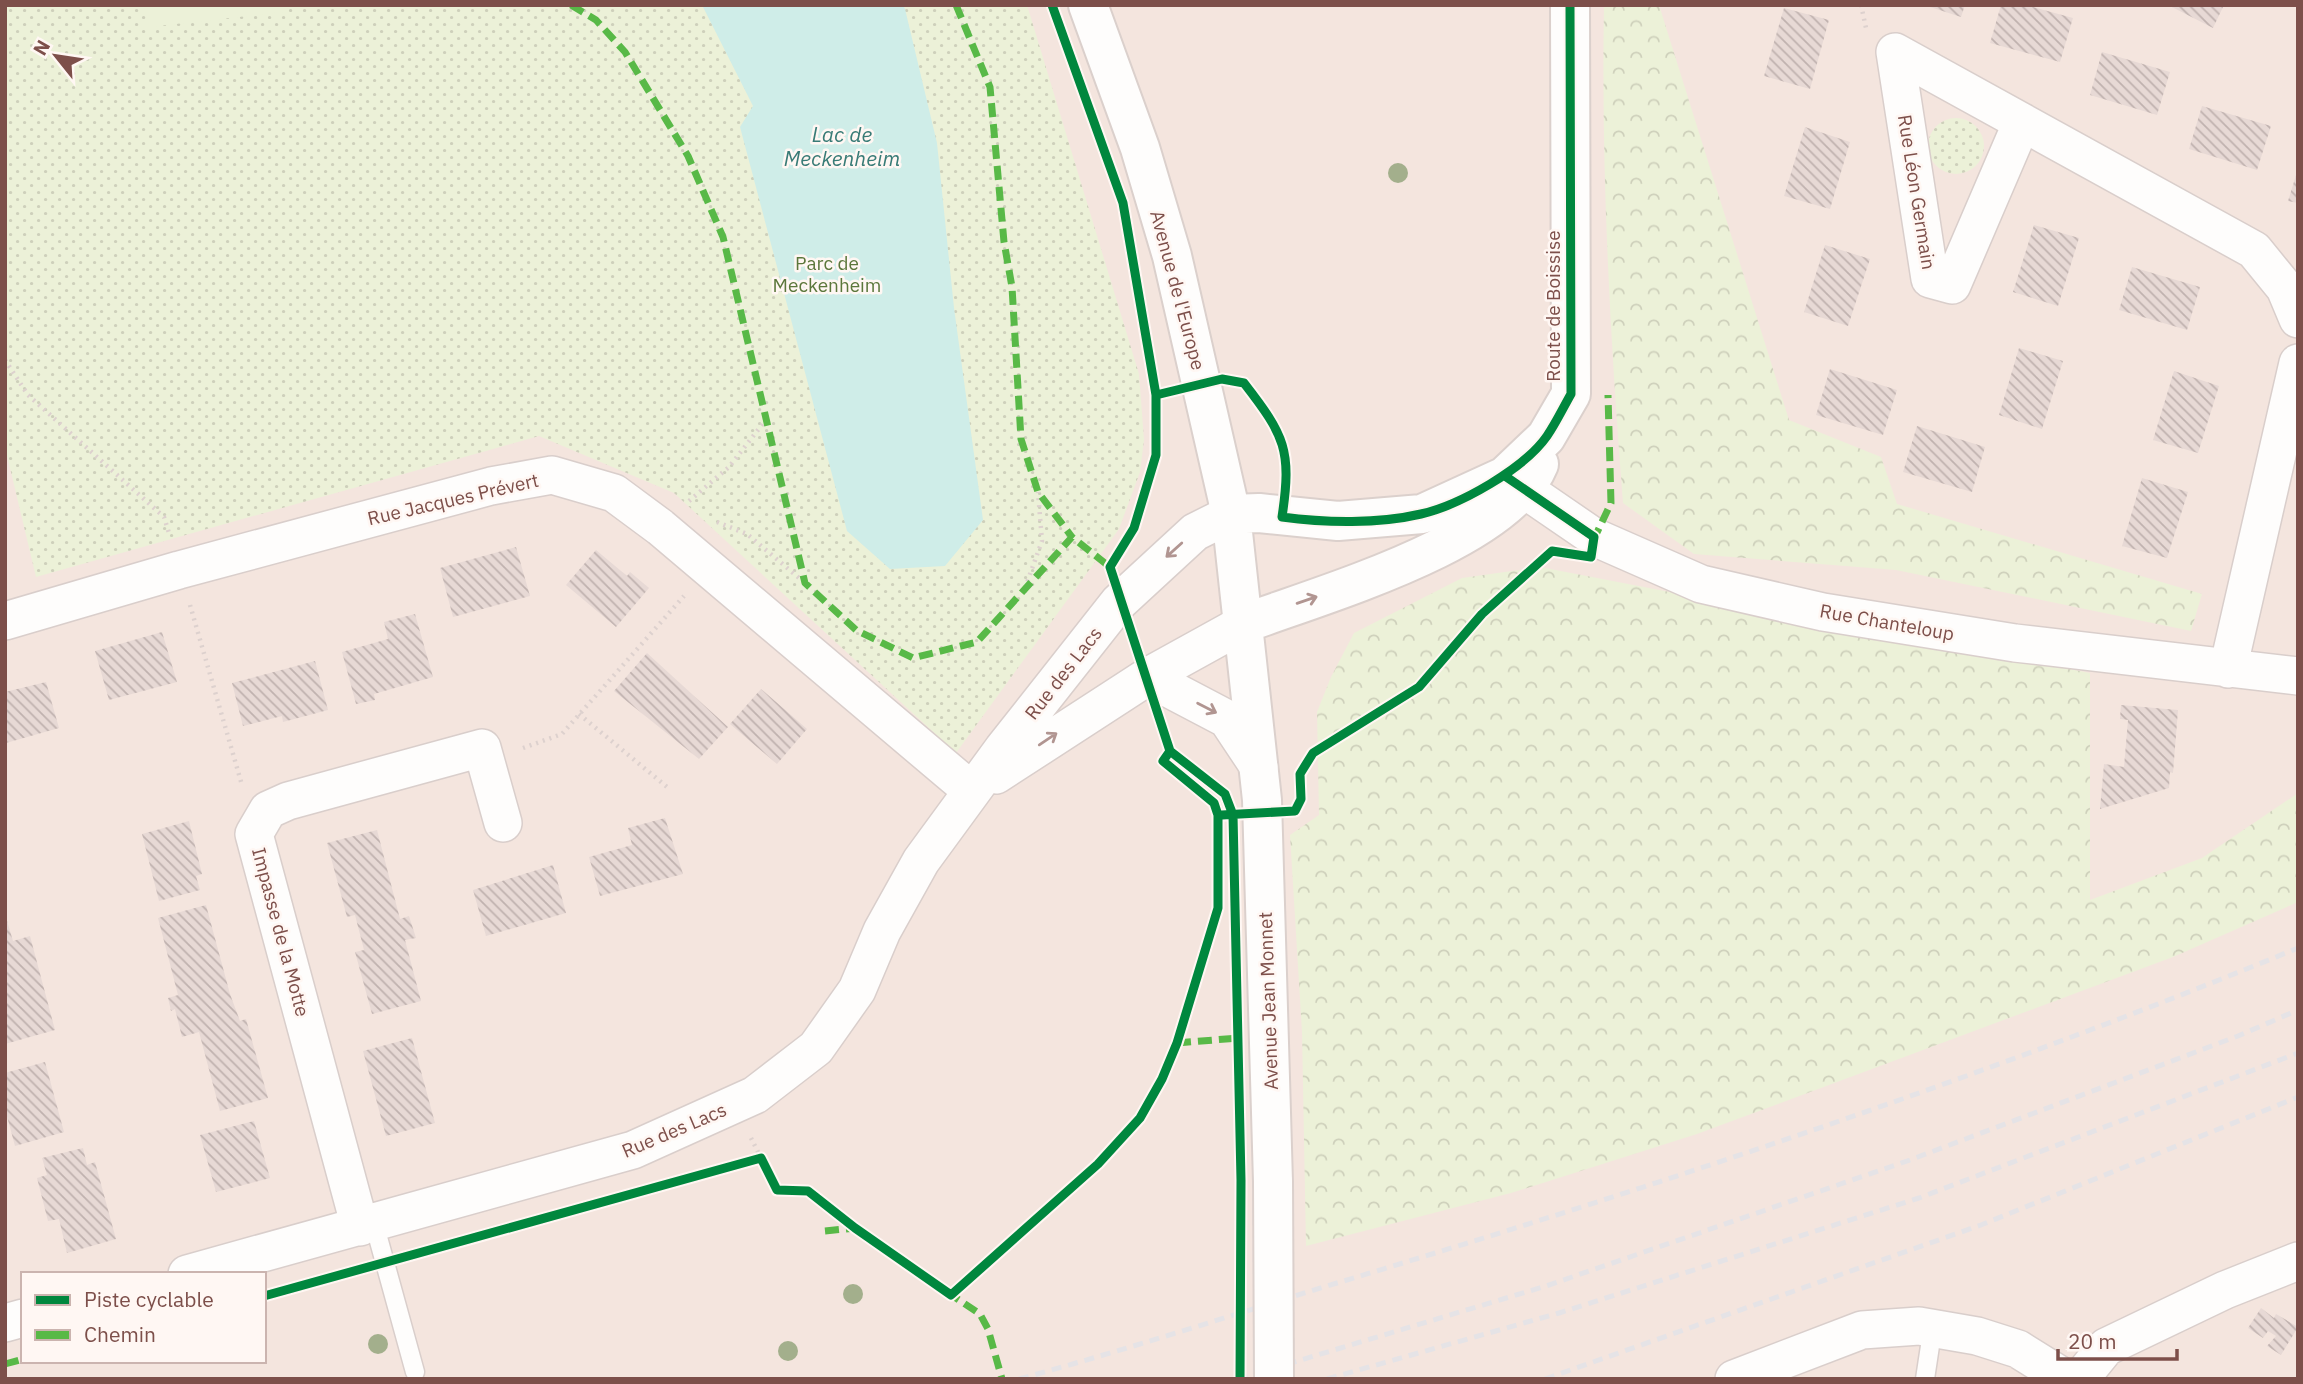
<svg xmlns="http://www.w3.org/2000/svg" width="2303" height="1384" viewBox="0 0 2303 1384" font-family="'IBM Plex Sans',sans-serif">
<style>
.residential{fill:#f4e5de;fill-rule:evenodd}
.grass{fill:url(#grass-dots)}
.forest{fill:url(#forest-crowns)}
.pitch{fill:#ecf1d8}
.water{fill:#cfede8}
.building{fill:url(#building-back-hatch)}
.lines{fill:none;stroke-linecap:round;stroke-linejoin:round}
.lane-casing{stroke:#d9cecb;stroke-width:21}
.street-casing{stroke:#d9cecb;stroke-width:40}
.secondary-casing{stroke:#dbd0cc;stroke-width:42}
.path{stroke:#ddd1ce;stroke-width:4.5;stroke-dasharray:2 5;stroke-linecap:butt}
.lane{stroke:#fefdfc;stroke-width:18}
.street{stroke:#fefdfc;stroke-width:37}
.secondary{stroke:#fefdfc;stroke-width:38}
.rail{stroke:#e5e3e6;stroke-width:5;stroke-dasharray:10 7;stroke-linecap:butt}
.secondary-bridge-casing{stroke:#dbd0cc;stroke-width:42;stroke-linecap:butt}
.secondary-bridge{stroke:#fefdfc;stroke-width:38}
.quiet{stroke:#58b947;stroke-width:7;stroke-dasharray:14 7;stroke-linecap:butt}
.cycleway-casing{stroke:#fff7f3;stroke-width:13}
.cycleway{stroke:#00873e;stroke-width:9}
.tree{fill:#a3af8c}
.oneway{stroke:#b19591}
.labels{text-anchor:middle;stroke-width:5;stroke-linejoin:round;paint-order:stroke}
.street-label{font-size:19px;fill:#7d4f4a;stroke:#fff7f3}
.park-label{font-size:19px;fill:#5b773b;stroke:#fff7f3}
.water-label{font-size:21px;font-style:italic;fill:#387b76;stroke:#fff7f3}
</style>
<defs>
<pattern id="grass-dots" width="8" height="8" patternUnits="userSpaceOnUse" patternTransform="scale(1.75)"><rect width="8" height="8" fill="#ecf1d8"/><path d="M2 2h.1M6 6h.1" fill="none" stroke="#ced0bb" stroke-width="1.8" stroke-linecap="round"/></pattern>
<pattern id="forest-crowns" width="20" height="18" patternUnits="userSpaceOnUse" patternTransform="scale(1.75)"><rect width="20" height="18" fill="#ecf1d8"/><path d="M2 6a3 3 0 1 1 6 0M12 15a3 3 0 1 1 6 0" fill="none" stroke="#ced0bb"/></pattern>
<pattern id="building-back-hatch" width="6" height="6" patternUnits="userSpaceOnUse" patternTransform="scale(1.75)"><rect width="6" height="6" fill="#e7d9d5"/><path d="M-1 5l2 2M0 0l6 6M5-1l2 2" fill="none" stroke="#c0b2af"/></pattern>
</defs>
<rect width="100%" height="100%" fill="#faf3ee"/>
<path class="residential" d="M5 5H2298V1379H5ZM23 1274H264V1361H23Z"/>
<path class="grass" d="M5 5H1027L1139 374 1144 440 1140 472 1119 529 956 753 674 493 539 436 36 577 5 447Z
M1928 146a28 28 0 1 1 56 0a28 28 0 1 1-56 0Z"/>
<path class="forest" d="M1604 5H1659L1789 420 1881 457 1897 504 2202 594 2191 631 1896 570 1694 554 1623 503C1610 338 1601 171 1604 5Z
M1540 567 2090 673V900L2202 858 2298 793V902L2173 957 1697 1134 1511 1193 1306 1246 1302 1032 1290 835 1319 815 1317 712 1331 677 1354 633 1462 578Z"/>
<path class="pitch" d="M145 5H282L283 12 148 27Z"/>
<path class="water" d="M702 5H903L905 9 937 143 954 308 983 520 945 566 890 569 847 531 740 127 753 106Z"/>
<path class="building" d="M1924 5H1965L1961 17Z
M2001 5H2026L2073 18 2060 62 1990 43Z
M2168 5H2224L2213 28Z
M1784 8 1829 20 1810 89 1764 76Z
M2102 52 2170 72 2157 115 2090 95Z
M2202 106 2271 126 2257 170 2189 149Z
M1805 127 1850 142 1830 209 1784 196Z
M2297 172H2298V203L2288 201Z
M2034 225 2079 238 2058 306 2013 292Z
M1825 245 1870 259 1848 326 1804 312Z
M2132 267 2200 287 2187 330 2119 310Z
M2019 348 2063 361 2042 429 1999 415Z
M1830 369 1897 390 1883 435 1816 415Z
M2174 371 2219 386 2198 453 2153 440Z
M1917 426 1985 447 1972 492 1903 472Z
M2142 478 2188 492 2167 558 2122 546Z
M516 547 530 596 453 617 440 568Z
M596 550 627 576 630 572 649 588 616 627 566 585Z
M415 614 433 677 374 694 375 700 356 704 342 652 388 639 384 622Z
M162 632 177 682 109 700 95 651Z
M647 653 728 727 699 759 614 691Z
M315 661 328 710 283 722 282 716 243 726 232 683Z
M46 682 59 728 6 743 5 692Z
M761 689 807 729 777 764 730 724Z
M2121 705 2178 710 2173 773 2170 772 2169 788 2100 809 2104 764 2124 767 2128 720 2120 719Z
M665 818 683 874 600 896 589 857 632 845 628 828Z
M189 821 202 874 196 876 200 890 159 901 142 834Z
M377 830 400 919 409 916 416 938 405 940 421 1001 372 1014 355 952 364 950 355 915 347 917 327 843Z
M553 865 566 913 486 936 473 890Z
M206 905 230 994 240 1021 246 1019 268 1098 220 1111 199 1032 182 1037 175 1009 171 1011 168 998 178 995 158 918Z
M5 914 13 941 30 936 55 1030 5 1044Z
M412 1038 435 1123 386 1136 363 1051Z
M45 1062 64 1132 15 1146 5 1109V1073Z
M254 1121 270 1178 216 1192 200 1135Z
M83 1148 87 1165 95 1162 116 1239 67 1253 59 1219 48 1221 37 1178 47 1175 42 1158Z
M2261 1308 2274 1318 2276 1314 2298 1327 2281 1355 2267 1346 2276 1336 2268 1331 2263 1338 2248 1328Z"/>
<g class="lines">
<g class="lane-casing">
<path id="lane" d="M374 1223 415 1372
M1925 1379 1933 1326"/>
</g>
<g class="street-casing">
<path id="street" d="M1895 52 2254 250 2285 288 2298 319
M1895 52 1930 279 1952 285 2022 122
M1505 476 1594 537 1701 584 1823 612 2015 643 2298 676
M5 621 179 570 491 486 552 475 614 493 660 527 972 791
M2228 669 2298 363
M1147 677 1227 719 1259 767
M996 775 1147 677 1243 624
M360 1227 254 834 268 810 288 801 482 748 503 823
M187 1274 633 1150 755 1095 816 1048 857 990 882 931 921 861 1003 749 1119 602 1195 532 1231 514
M5 1323 23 1318
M1734 1379 1862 1330 1919 1326 1977 1336 2018 1349 2066 1379
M2080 1379 2106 1347 2225 1290 2298 1261"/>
</g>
<g class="secondary-casing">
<path id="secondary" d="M1088 5 1140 148 1172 256 1231 514 1262 800 1273 1182
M1231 514 1259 513 1338 521 1422 514 1505 476 1546 437 1571 394 1570 5
M1243 624C1319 595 1507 543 1539 464"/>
</g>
<path class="path" d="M1861 5 1866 28
M5 360 28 395 164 517 169 533
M689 501 729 467 765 421
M717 522 747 534 805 583
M1025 588 1042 541 1038 492
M190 605 242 785
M579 714 667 787
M523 748 562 734 684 596
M751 1138 761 1158"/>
<use href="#lane" class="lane"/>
<use href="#street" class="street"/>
<use href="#secondary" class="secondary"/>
<path class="rail" d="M1019 1379C1126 1350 1232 1315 1337 1283 1662 1185 1984 1077 2298 948
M1238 1379 1546 1286 1910 1160 2238 1036 2298 1010
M1327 1379 1559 1313 1919 1198 2298 1053
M1545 1379 1981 1225 2298 1097"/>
<g class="secondary-bridge-casing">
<path id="secondary-bridge" d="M1273 1182 1274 1379"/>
</g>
<use href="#secondary-bridge" class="secondary-bridge"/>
<path class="quiet" d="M571 5 596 20 625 52 688 156 723 237 805 583 856 630 913 658 977 642 1072 537 1110 567 1112 572
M956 5 990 87 1004 242 1012 287 1021 439 1038 492 1072 537
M1593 541 1611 503 1608 395
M1177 1043 1238 1038
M825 1231 855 1228
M947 1292 980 1314 988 1329 1002 1379
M5 1364 23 1359"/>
<g class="cycleway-casing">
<path id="cycleway" d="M1052 5 1123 203 1156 395V455L1134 528 1110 567 1170 751 1225 794 1233 815 1241 1180 1240 1379
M1156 395 1222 379 1244 383C1285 436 1292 450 1282 517 1326 523 1378 524 1421 514 1460 505 1524 469 1547 436 1556 423 1563 408 1571 394L1570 5
M1222 815 1295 811 1301 799 1300 774 1313 753 1419 687 1482 614 1552 551 1591 557 1594 537 1505 476
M264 1296 761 1158 777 1190 808 1191 855 1228 951 1295 1098 1164 1140 1118 1162 1079 1177 1043 1218 908V815L1214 803 1163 761 1170 751"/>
</g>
<use href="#cycleway" class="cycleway"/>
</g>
<g class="tree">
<circle cx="1398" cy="173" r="10"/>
<circle cx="853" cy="1294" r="10"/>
<circle cx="378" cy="1344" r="10"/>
<circle cx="788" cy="1351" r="10"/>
</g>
<defs><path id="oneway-shaft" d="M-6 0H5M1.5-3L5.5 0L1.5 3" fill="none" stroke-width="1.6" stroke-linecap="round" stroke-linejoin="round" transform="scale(1.75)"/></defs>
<g class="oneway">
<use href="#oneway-shaft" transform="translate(1174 550) rotate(138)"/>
<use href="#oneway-shaft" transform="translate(1307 600) rotate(-19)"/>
<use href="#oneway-shaft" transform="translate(1207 708) rotate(27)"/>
<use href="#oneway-shaft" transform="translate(1048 739) rotate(-34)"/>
</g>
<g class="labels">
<g class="street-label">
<text transform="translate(1917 192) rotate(81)" y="7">Rue Léon Germain</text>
<text transform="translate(1178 290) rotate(75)" y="7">Avenue de l'Europe</text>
<text transform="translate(1553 306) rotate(-90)" y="7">Route de Boissise</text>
<text transform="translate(453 499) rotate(-13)" y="7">Rue Jacques Prévert</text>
<text transform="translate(1887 622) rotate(10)" y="7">Rue Chanteloup</text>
<text transform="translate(1063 673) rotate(-52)" y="7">Rue des Lacs</text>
<text transform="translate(281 932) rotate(75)" y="7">Impasse de la Motte</text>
<text transform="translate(1268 1001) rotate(-92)" y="7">Avenue Jean Monnet</text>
<text transform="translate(674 1130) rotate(-23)" y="7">Rue des Lacs</text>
</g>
<g class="park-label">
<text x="827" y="270">Parc de<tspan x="827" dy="22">Meckenheim</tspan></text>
</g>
<g class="water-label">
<text x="842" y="142">Lac de<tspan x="842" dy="24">Meckenheim</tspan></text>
</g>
</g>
<rect width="2303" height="1384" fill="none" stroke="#7d4f4a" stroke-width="14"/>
<rect x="21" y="1272" width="245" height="91" fill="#fff7f3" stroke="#cbb4af" stroke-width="2"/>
<rect x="35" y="1295" width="35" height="10" fill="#00873e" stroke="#cbb4af" stroke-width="2"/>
<text x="84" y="1307" font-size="21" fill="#7d4f4a">Piste cyclable</text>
<rect x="35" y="1330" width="35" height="10" fill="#58b947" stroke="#cbb4af" stroke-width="2"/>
<text x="84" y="1342" font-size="21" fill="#7d4f4a">Chemin</text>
<g transform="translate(56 56) rotate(300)" stroke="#fff7f3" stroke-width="5" paint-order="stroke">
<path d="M0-5L12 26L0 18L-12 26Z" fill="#7d4f4a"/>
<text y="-10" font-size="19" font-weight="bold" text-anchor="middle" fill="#7d4f4a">N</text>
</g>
<path d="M2058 1349v10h119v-10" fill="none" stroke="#7d4f4a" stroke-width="3.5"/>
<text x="2068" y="1349" font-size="21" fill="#7d4f4a" stroke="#fff7f3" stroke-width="5" paint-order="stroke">20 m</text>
</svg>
